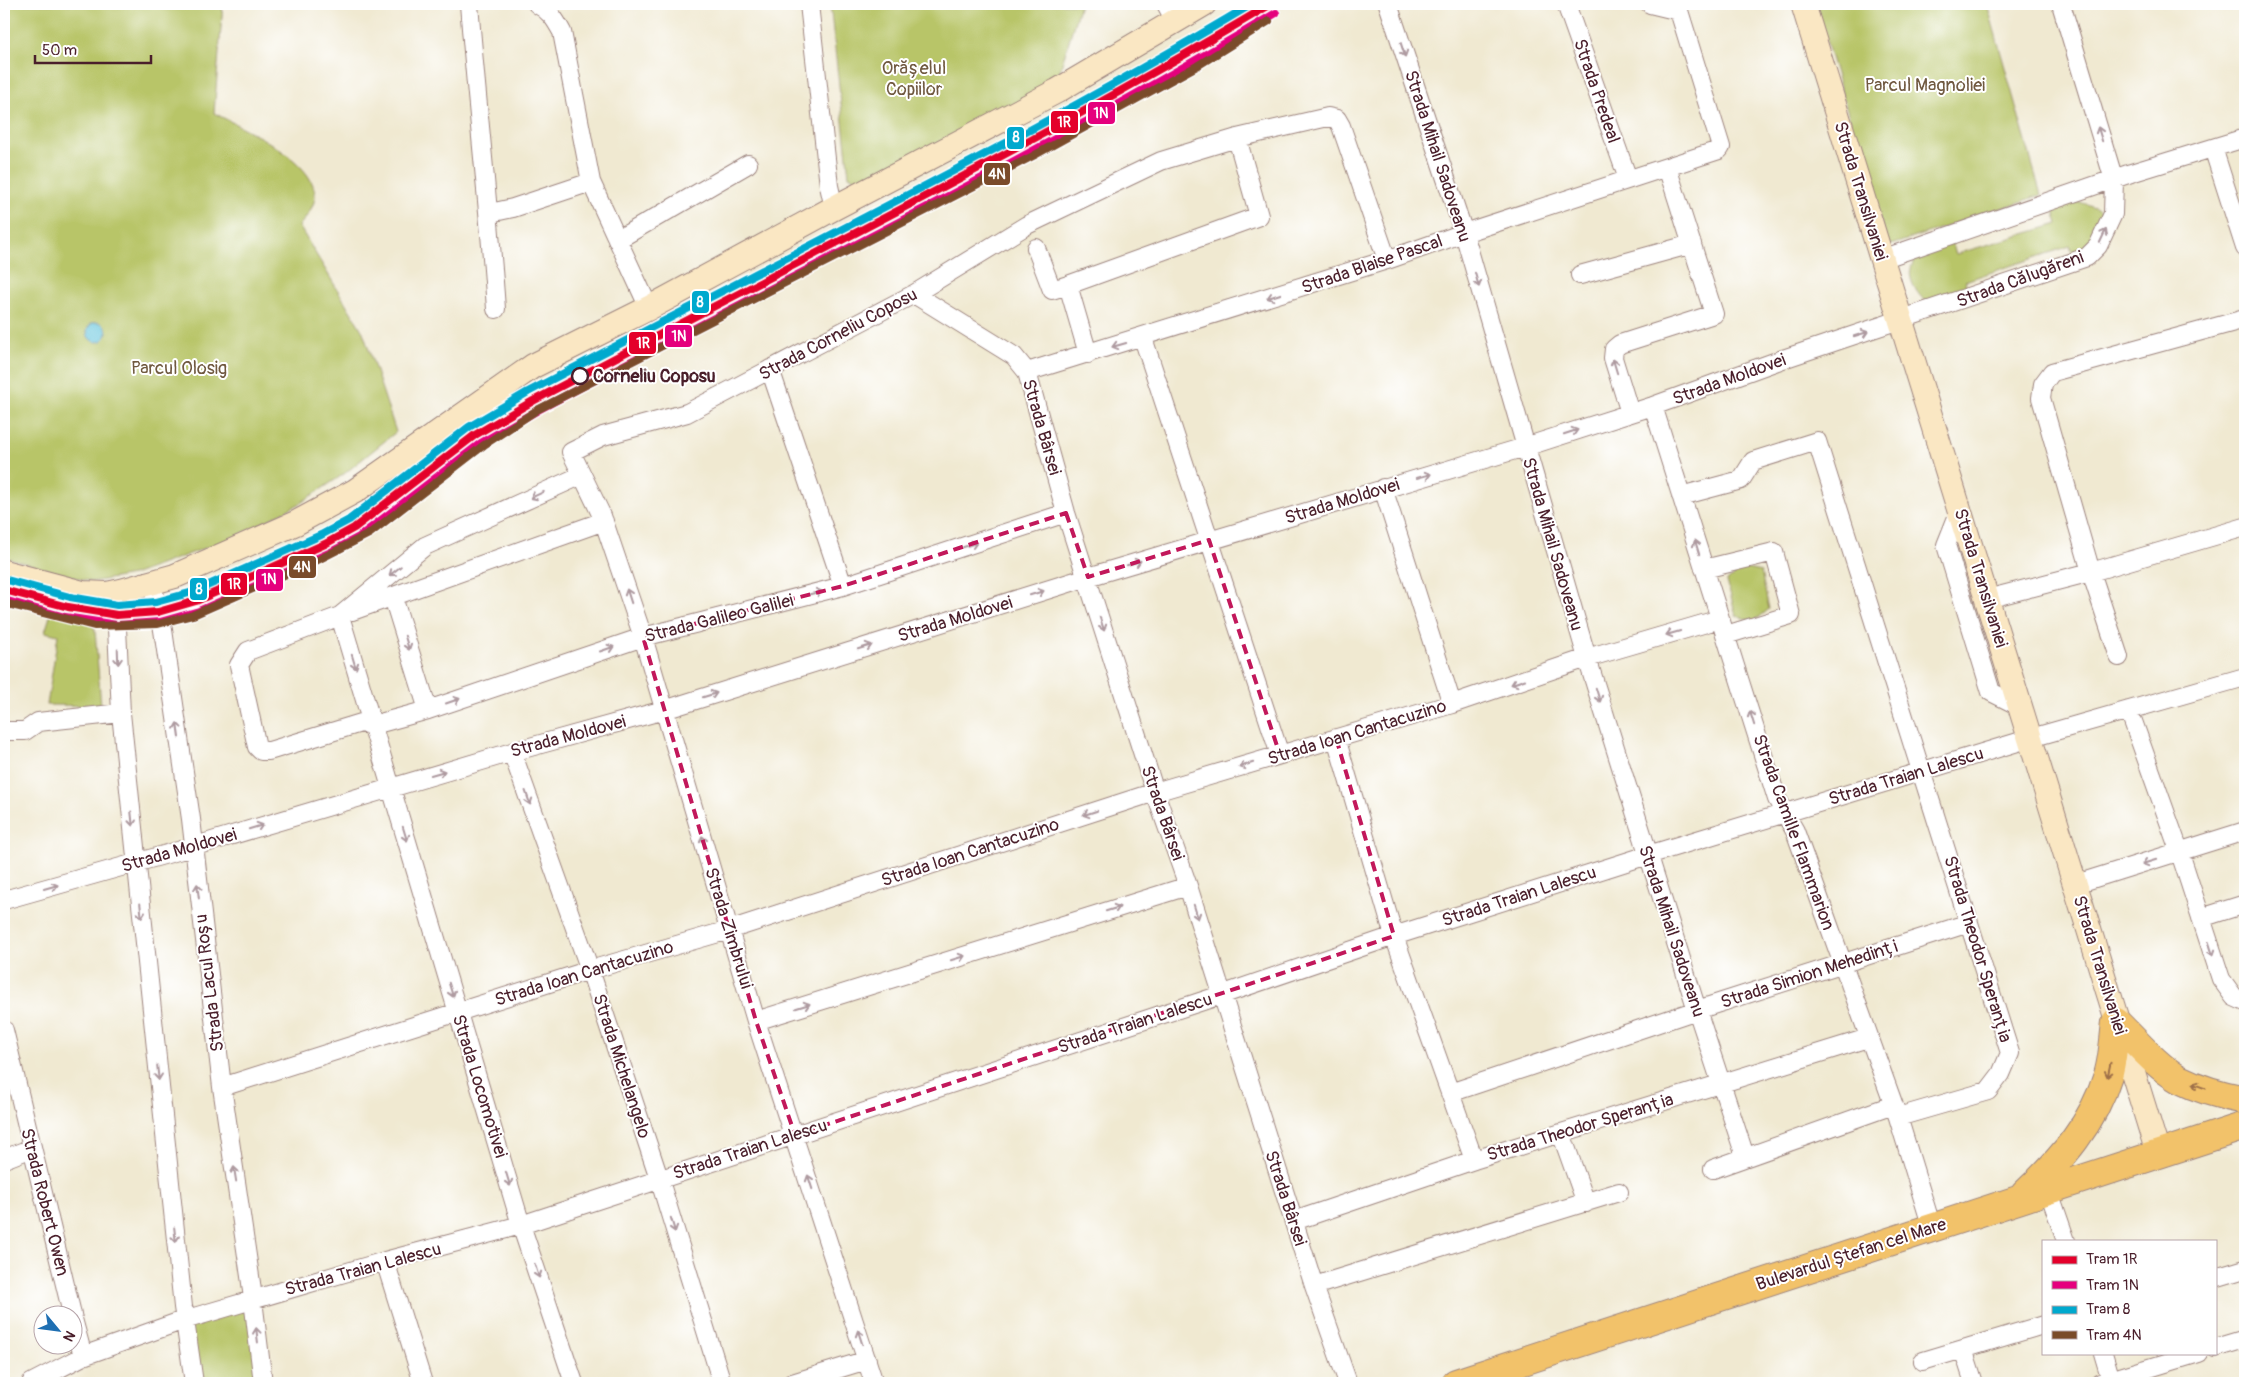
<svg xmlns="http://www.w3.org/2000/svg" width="2249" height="1387" viewBox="0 0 2249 1387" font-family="Pangolin,sans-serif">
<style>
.green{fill:#b8c567;stroke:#817249}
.water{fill:#5ec3dc;stroke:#547184}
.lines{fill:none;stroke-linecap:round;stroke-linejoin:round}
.minor-casing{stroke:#9d847e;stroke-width:20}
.secondary-casing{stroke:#9d847e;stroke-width:26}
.primary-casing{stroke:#9d847e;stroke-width:30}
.minor{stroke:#fff;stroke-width:18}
.secondary{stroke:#fae7c3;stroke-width:24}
.primary{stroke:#f2c26a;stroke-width:28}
.tram-1-casing{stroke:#fff;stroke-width:11}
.tram-2-casing{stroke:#fff;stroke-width:11}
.tram-3-casing{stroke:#fff;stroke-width:11}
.tram-4-casing{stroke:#fff;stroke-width:11}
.tram-1{stroke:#e4002b;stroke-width:8}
.tram-2{stroke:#e5007d;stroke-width:8}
.tram-3{stroke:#00a9ce;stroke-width:8}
.tram-4{stroke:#7a4b2a;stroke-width:8}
.oneway{stroke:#ae9aa0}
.oneway2{stroke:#9e704a}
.marked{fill:none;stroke:#c2185b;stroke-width:4;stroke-dasharray:10 6;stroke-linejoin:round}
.stop-dot{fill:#fff;stroke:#4a1f2b;stroke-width:2.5}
.labels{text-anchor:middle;stroke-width:4;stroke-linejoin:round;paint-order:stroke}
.park-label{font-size:18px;fill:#705940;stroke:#fff}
.street-label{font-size:18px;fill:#4a1f2b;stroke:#fff}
.stop-label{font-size:18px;font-weight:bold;fill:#4a1f2b;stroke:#fff;text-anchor:start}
.line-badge{stroke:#fff;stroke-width:2}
.badge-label{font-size:14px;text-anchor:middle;font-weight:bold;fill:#fff}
</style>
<rect width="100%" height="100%" fill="#fff"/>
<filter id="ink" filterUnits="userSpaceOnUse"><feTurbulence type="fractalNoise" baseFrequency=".02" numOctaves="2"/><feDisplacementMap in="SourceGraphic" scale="10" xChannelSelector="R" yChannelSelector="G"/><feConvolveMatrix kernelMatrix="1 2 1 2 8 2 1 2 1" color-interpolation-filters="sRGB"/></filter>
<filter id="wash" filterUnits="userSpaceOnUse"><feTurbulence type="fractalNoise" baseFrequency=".0096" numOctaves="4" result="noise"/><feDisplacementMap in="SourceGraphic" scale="20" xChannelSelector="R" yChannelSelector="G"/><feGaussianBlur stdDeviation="1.12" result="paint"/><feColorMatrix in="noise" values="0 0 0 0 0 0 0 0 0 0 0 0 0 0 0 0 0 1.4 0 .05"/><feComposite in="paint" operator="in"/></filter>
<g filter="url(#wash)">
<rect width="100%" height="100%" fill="#f0e9d1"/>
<path class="green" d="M4 4H223L214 113C242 128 315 159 315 196 315 206 305 219 299 226L363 332 396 432 344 474 299 504 235 537 133 575 91 582 4 557Z
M830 4H1080L1056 84 869 188 849 176Z
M1815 4H1987L2041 195 1888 246Z
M2080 202 2097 208 2102 213C2099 236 2089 243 2074 259L2070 246 1965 281 1969 294C1958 296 1942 303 1931 302 1924 302 1920 296 1916 290 1897 260 1930 248 1951 239L1956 254 2058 224 2054 210 2066 204Z
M1742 568 1761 572 1769 609 1755 621 1736 616 1727 581Z
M51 613 91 621 95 630 101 706 47 705 58 635 45 632Z
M253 1300 262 1383H192L184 1321Z"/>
<path class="water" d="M87 332a10 10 0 1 1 20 0a10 10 0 1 1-20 0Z"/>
</g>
<g filter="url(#ink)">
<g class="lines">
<g class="minor-casing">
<path id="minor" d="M469 4C477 106 489 207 496 309
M537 4C550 11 555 19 562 32L591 182 649 308
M809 4 829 186 834 208
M1166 4 1175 21
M1388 4 1464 233 1587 658 1697 1010 1745 1156
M1566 4 1628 179
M2213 148 2245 248
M490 213 513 208 591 182
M617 240 748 164
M1036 248 1052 290 1068 285
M1882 259 2131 173 2245 138
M1580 275 1692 244
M914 294 1014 356 1027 372 1066 513 1155 792 1188 886 1314 1286 1348 1383
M1143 338 1280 755
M1088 354 1068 285 1259 216 1237 138
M770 369 843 586
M1027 372 1387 260 1464 233 1719 150 1721 147 1679 11 1650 4
M1653 406 1777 799 1795 831 1898 1117 1932 1228
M1630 413 1613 358 1614 349 1620 344 1714 314 1667 167
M582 475 425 546 340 616 248 651 239 665 257 747 261 751H269L361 723 373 725 428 710 643 637 843 586 1066 513
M1383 488 1452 704
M1681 496 1741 480 1753 461 1817 441 2010 1053 2001 1074 1988 1091 1898 1117
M1960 510 1946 545 1991 692 2021 707
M1704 569 1774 552 1791 615 1726 635
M152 584 163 630 191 819 222 1087 251 1283 263 1383
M121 591 117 628 121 713 183 1307 194 1383
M83 593 117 623
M393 597 428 710
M1987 599 2091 572 2245 527
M352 611 604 521
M340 616 521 1225 574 1383
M2119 657 2091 572 2041 398 2043 384 2052 372 2245 319
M2129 710 2180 853 2221 979 2234 997 2245 1002
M4 731H25L38 722 121 713
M1336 738 1394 936 1474 1160
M512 752 590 970 659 1178 722 1383
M2076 884 2245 831
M4 900 192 847 512 752 664 710 1088 577 1525 447 1653 406 1780 360 2087 257 2098 246 2113 214 2114 180 2061 4
M2201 918 2245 904
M756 1021 1188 886
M4 1030 72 1314
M222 1087 590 970 729 930 1155 792 1452 704 1587 658 1720 619
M1450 1093 1697 1010 1969 923
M1561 1133 1586 1203
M4 1159 32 1148
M1713 1169 1893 1105
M2048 1189 2066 1241
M1294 1221 1474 1160 1868 1038
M385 1261 423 1383
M2215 1278 2245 1269
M1314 1286 1619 1192
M72 1315 83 1356
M2215 1348 2245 1339
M1963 1349 1974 1383
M2103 1353 2111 1380
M1923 1361 2043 1325
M31 1383 83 1356 184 1320 385 1261 521 1225 1221 995 1394 936 1648 855 2031 738 2245 677
M792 1383 867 1360
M874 1383 756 1021 643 637 602 516 571 452 603 436 687 413 914 294 1027 225 1161 161 1237 138 1328 117 1337 119 1341 126 1387 260
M2100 1383 2199 1353"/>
</g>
<g class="secondary-casing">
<path id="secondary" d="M1803 4 2158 1153
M4 572 83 593 107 594 121 591 175 576 296 523 355 491 533 366 649 308 834 208 1057 91 1204 4"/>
</g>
<g class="primary-casing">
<path id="primary" d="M2116 1022C2136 1041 2155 1065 2179 1079 2199 1089 2224 1096 2245 1100
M2025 1194C2062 1159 2093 1124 2108 1075 2113 1059 2114 1039 2116 1022
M1456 1383 2245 1126"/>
</g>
<use href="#minor" class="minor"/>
<use href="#secondary" class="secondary"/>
<use href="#primary" class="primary"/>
<g class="tram-1-casing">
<path id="tram-1" d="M4 590 68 607 117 615 158 612 196 601 325 544 354 528 475 435 533 401C780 270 1031 148 1271 4"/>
</g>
<g class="tram-2-casing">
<path id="tram-2" d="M4 600 65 617 117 625 160 622 199 611 329 553 359 537 481 443 538 410C785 279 1036 157 1276 13"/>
</g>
<g class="tram-3-casing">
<path id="tram-3" d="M7 580 70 597 117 605 156 602 193 592 321 535 349 520 469 427 528 392C770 264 1017 145 1252 4"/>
</g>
<g class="tram-4-casing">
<path id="tram-4" d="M4 603 95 626 158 624 193 615 314 562 369 534 484 445 537 410 1033 156 1197 66 1269 21"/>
</g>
<use href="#tram-1" class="tram-1"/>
<use href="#tram-2" class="tram-2"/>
<use href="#tram-3" class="tram-3"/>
<use href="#tram-4" class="tram-4"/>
</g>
<defs><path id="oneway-shaft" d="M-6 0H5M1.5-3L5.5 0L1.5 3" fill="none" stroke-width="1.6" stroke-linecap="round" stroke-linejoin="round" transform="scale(1.25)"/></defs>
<g class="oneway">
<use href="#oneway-shaft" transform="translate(1403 50) rotate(72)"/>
<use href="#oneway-shaft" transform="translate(2100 134) rotate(-107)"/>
<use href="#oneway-shaft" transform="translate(2103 236) rotate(-65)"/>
<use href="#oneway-shaft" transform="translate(1477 280) rotate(74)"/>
<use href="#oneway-shaft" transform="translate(1274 296) rotate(162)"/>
<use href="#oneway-shaft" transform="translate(1861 334) rotate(-17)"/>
<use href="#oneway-shaft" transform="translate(1119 345) rotate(164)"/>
<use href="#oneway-shaft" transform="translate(1615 366) rotate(-107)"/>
<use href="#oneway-shaft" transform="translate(1571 432) rotate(-18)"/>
<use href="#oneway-shaft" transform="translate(1424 476) rotate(-16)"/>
<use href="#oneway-shaft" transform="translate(537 495) rotate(155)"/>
<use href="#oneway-shaft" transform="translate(970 545) rotate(-18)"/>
<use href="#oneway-shaft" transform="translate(1697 547) rotate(-107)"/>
<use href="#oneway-shaft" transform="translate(1134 563) rotate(-17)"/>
<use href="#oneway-shaft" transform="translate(395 571) rotate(141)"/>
<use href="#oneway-shaft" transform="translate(815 593) rotate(-14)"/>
<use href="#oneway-shaft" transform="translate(1037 593) rotate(-17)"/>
<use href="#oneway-shaft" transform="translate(629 596) rotate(-108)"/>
<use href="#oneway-shaft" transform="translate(1102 624) rotate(72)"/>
<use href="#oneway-shaft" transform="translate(1673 633) rotate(164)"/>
<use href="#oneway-shaft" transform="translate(407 643) rotate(73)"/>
<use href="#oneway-shaft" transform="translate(865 647) rotate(-17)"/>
<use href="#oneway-shaft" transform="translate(607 649) rotate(-19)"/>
<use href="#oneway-shaft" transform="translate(118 657) rotate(88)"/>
<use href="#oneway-shaft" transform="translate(354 662) rotate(73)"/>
<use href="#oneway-shaft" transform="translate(1518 682) rotate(161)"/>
<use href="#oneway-shaft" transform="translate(710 695) rotate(-17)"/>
<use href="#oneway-shaft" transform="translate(1598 695) rotate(73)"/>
<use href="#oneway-shaft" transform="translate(453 701) rotate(-19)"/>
<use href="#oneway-shaft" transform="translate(1752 718) rotate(-107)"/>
<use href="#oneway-shaft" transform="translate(178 730) rotate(-98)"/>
<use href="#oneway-shaft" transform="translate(1246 765) rotate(163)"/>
<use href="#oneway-shaft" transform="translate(438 773) rotate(-16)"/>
<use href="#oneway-shaft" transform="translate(528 798) rotate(71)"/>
<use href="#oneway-shaft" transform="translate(1090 813) rotate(162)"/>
<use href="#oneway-shaft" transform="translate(132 819) rotate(84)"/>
<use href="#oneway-shaft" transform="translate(256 827) rotate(-17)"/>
<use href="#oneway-shaft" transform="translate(405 834) rotate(73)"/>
<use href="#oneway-shaft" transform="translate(704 843) rotate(-107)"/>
<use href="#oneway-shaft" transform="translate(2149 862) rotate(163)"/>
<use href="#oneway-shaft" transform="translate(51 887) rotate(-16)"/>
<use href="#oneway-shaft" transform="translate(198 891) rotate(-97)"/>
<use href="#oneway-shaft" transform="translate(1113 909) rotate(-17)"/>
<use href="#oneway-shaft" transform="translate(141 911) rotate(84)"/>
<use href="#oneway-shaft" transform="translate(1196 912) rotate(73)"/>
<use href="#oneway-shaft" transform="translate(2211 949) rotate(72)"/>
<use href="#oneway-shaft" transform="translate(958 958) rotate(-17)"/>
<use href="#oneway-shaft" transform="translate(451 990) rotate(73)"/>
<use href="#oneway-shaft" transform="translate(803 1006) rotate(-17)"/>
<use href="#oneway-shaft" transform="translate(158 1073) rotate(84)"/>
<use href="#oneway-shaft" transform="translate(235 1174) rotate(-99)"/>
<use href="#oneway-shaft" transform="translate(508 1179) rotate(73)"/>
<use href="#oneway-shaft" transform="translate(810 1182) rotate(-108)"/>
<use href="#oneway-shaft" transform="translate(673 1225) rotate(73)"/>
<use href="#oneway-shaft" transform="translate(175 1235) rotate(84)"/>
<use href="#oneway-shaft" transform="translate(537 1271) rotate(72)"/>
<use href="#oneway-shaft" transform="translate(257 1335) rotate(-97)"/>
<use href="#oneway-shaft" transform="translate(860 1337) rotate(-108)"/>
</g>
<g class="oneway2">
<use href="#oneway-shaft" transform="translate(2109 1070) rotate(102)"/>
<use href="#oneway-shaft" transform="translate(2199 1086) rotate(-160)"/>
</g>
</g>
<path class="marked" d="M1066 513 1088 577 1209 540 1280 755 1336 738 1394 936 795 1135 756 1021 643 637 843 586Z"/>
<circle class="stop-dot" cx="580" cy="376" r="8"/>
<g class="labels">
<g class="park-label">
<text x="914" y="74">Orășelul<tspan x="914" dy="21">Copiilor</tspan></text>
<text x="1925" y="91">Parcul Magnoliei</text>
<text x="179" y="374">Parcul Olosig</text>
</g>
<g class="street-label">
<text transform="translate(1597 91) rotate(71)" y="6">Strada Predeal</text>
<text transform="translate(1438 156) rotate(72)" y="6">Strada Mihail Sadoveanu</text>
<text transform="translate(1861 191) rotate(73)" y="6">Strada Transilvaniei</text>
<text transform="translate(1372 264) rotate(-19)" y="6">Strada Blaise Pascal</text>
<text transform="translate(2020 279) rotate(-20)" y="6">Strada Călugăreni</text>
<text transform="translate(838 334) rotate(-28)" y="6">Strada Corneliu Coposu</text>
<text transform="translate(1729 379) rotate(-20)" y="6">Strada Moldovei</text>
<text transform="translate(1042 427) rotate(74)" y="6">Strada Bârsei</text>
<text transform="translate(1342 501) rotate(-17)" y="6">Strada Moldovei</text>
<text transform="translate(1553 544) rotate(74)" y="6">Strada Mihail Sadoveanu</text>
<text transform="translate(1981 578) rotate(73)" y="6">Strada Transilvaniei</text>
<text transform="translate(719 618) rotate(-14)" y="6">Strada Galileo Galilei</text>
<text transform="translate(955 619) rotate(-17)" y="6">Strada Moldovei</text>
<text transform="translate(1357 732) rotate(-17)" y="6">Strada Ioan Cantacuzino</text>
<text transform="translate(568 736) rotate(-15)" y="6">Strada Moldovei</text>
<text transform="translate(1906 776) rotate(-17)" y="6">Strada Traian Lalescu</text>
<text transform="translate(1163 813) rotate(71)" y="6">Strada Bârsei</text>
<text transform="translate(1794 832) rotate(70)" y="6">Strada Camille Flammarion</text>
<text transform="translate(179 850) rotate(-16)" y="6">Strada Moldovei</text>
<text transform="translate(970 852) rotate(-18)" y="6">Strada Ioan Cantacuzino</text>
<text transform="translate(1519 896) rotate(-18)" y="6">Strada Traian Lalescu</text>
<text transform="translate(729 928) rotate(73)" y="6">Strada Zimbrului</text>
<text transform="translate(1672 931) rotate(72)" y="6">Strada Mihail Sadoveanu</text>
<text transform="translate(1978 949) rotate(73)" y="6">Strada Theodor Speranția</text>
<text transform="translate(2100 965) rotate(73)" y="6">Strada Transilvaniei</text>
<text transform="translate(584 973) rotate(-17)" y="6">Strada Ioan Cantacuzino</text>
<text transform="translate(1809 974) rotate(-18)" y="6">Strada Simion Mehedinți</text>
<text transform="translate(209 983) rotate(-97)" y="6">Strada Lacul Roșu</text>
<text transform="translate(1135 1023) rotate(-18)" y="6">Strada Traian Lalescu</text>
<text transform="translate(622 1066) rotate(72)" y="6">Strada Michelangelo</text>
<text transform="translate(480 1086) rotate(73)" y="6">Strada Locomotivei</text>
<text transform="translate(1580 1127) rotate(-17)" y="6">Strada Theodor Speranția</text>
<text transform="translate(750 1149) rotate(-18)" y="6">Strada Traian Lalescu</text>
<text transform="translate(1286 1198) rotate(72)" y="6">Strada Bârsei</text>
<text transform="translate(45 1202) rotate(76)" y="6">Strada Robert Owen</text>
<text transform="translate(1851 1254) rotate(-18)" y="6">Bulevardul Ștefan cel Mare</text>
<text transform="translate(363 1269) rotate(-15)" y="6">Strada Traian Lalescu</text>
</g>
<g class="stop-label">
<text x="593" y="382">Corneliu Coposu</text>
</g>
</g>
<g class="line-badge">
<rect x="1087" y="101" width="29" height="24" rx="5" fill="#e5007d"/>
<rect x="1050" y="110" width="29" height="24" rx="5" fill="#e4002b"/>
<rect x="1006" y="126" width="19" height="24" rx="5" fill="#00a9ce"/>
<rect x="983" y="162" width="28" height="24" rx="5" fill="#7a4b2a"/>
<rect x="691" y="290" width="19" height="24" rx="5" fill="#00a9ce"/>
<rect x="664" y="324" width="29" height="24" rx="5" fill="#e5007d"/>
<rect x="628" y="331" width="29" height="24" rx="5" fill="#e4002b"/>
<rect x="288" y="555" width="29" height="24" rx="5" fill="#7a4b2a"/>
<rect x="255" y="568" width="29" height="24" rx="5" fill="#e5007d"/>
<rect x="220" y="572" width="28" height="24" rx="5" fill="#e4002b"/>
<rect x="189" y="577" width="19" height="24" rx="5" fill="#00a9ce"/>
</g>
<g class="badge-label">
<text x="1101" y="118">1N</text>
<text x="1064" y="127">1R</text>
<text x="1016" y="142">8</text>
<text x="997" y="179">4N</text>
<text x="700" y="307">8</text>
<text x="679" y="341">1N</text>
<text x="643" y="348">1R</text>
<text x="302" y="572">4N</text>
<text x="269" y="584">1N</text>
<text x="234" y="589">1R</text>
<text x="199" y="594">8</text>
</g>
<rect width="2249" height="1387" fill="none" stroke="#fff" stroke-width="20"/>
<rect x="2042" y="1240" width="175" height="115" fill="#ffffff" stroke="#b7a5aa"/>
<rect x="2052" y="1256" width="25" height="8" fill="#e4002b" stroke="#b7a5aa"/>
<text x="2086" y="1264" font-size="15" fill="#4a1f2b">Tram 1R</text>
<rect x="2052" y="1281" width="25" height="8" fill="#e5007d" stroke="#b7a5aa"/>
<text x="2086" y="1290" font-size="15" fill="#4a1f2b">Tram 1N</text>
<rect x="2052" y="1306" width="25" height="8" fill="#00a9ce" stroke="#b7a5aa"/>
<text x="2086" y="1314" font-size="15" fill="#4a1f2b">Tram 8</text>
<rect x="2052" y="1331" width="25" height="8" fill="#7a4b2a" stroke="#b7a5aa"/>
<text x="2086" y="1340" font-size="15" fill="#4a1f2b">Tram 4N</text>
<g transform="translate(58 1330) rotate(119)"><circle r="24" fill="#ffffff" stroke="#b7a5aa"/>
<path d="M0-4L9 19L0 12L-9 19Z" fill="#1f6fb2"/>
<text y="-8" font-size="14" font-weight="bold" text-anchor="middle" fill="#4a1f2b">N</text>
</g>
<path d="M35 55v8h116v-8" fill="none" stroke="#4a1f2b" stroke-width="2.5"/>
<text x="42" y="55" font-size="15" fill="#4a1f2b" stroke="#ffffff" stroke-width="4" paint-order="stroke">50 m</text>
</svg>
